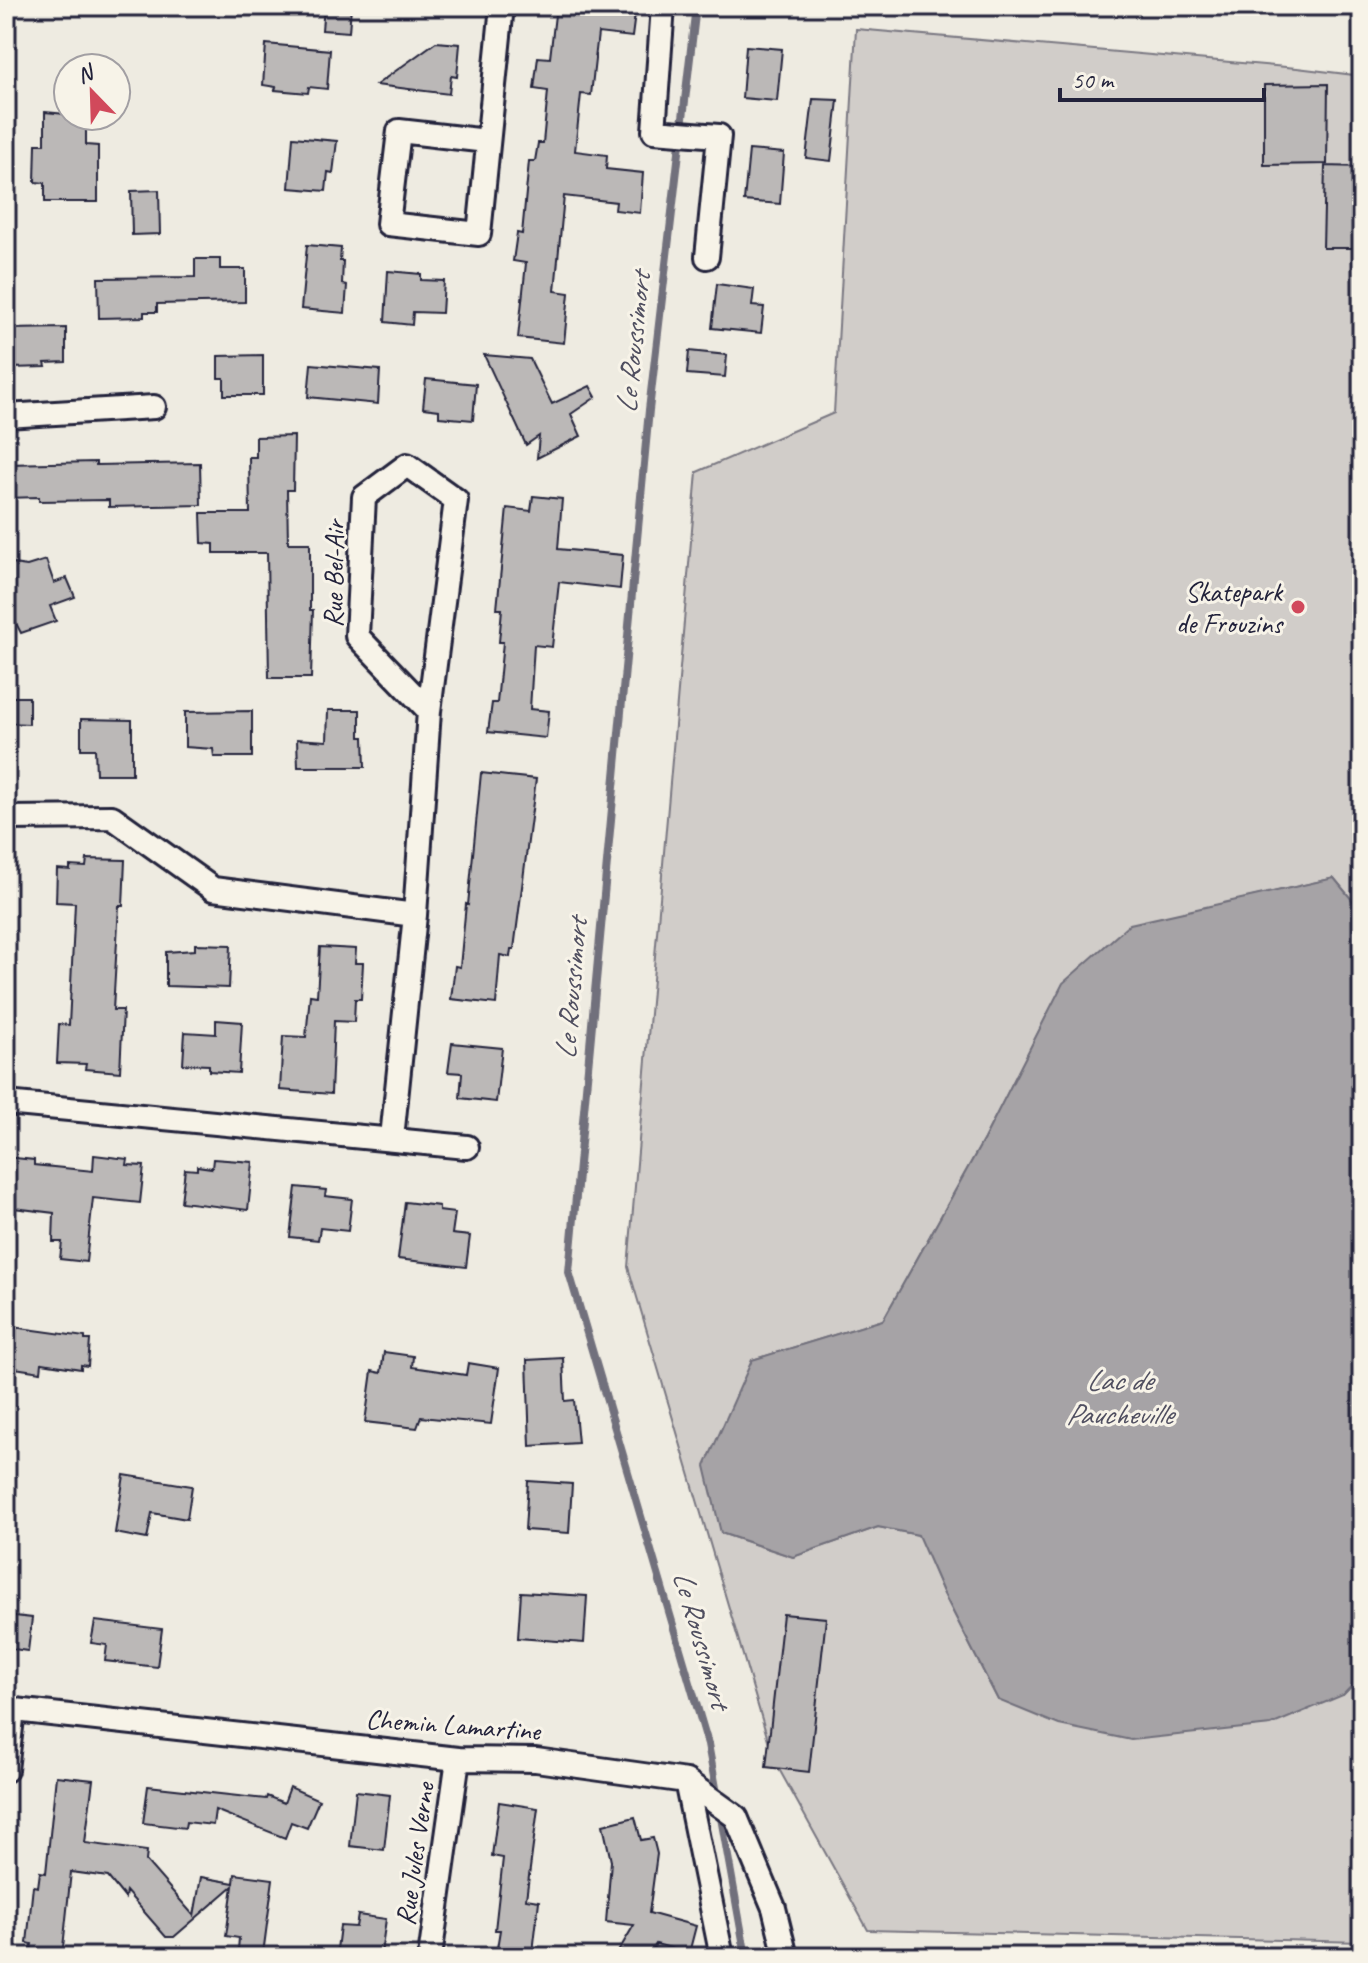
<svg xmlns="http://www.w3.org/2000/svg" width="1368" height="1963" viewBox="0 0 1368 1963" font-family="Caveat,sans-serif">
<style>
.green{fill:#d1cdc9;stroke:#7a7882;stroke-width:2}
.water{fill:#a6a3a6;stroke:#716f7b;stroke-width:2}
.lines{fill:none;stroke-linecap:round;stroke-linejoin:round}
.stream{stroke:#716f7b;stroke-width:8}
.building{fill:#bbb8b7;stroke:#22223b;stroke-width:2}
.minor-casing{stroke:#22223b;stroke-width:28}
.minor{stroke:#f7f3e8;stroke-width:22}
.poi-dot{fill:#d1495b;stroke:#f7f3e8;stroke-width:3}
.labels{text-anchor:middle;stroke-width:6;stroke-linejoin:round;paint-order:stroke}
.street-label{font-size:28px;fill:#22223b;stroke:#f7f3e8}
.poi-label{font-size:28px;fill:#22223b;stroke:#f7f3e8;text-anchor:end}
.water-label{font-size:30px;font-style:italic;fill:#504f60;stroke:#f7f3e8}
</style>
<rect width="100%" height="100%" fill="#eeebe1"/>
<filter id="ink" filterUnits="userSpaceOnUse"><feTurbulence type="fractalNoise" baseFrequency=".0125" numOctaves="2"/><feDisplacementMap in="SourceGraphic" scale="16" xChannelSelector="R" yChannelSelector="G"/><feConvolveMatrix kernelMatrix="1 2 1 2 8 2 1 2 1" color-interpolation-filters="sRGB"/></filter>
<g filter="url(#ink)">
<path class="green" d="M856 29 1297 68 1362 76V912L1334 878 1130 925 1063 984 984 1139 883 1320 752 1360 721 1533 793 1557 878 1527 919 1535 943 1592 998 1700 1343 1695 1362 1675V1942L868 1930 774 1760 628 1267 697 472 834 413Z"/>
<path class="water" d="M1334 878 1362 912V1675L1343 1695 1271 1725 1131 1740 1059 1725 998 1700 943 1592 918 1535 878 1527 793 1557 721 1533 705 1466 752 1360 883 1320 984 1139 1063 983 1130 924Z"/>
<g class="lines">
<path class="stream" d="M696 6 649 410 569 1272 708 1744 718 1799
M720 1812 746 1957"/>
</g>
<path class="building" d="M324 6H351L349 32 322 30Z
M556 6H590V10L635 14 632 37 598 33 591 95 581 94 575 151 607 155 606 169 643 173 640 213 615 210 616 202 564 196 555 291 569 293 564 343 518 338 526 263 513 261 517 233 522 234 529 161H535L538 143H543L548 91 534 89 538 57 550 58Z
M436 42 460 44 457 77 451 76 449 94 376 85Z
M266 44 330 50 327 89 309 87 308 93 275 90 276 87 263 85Z
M746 46 782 49 777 101 742 98Z
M1328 84 1327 164 1264 165V85Z
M813 99 838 100 831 161 806 158Z
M45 112 86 116V145L98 146V202H45V183L35 182 36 144H45Z
M293 137 337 141 333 173 328 172 326 191 289 188Z
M749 150 784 153 780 204 744 201Z
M1325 166 1362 167V248H1323Z
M159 190 160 234 132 235 131 191Z
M307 245 341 248 340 261H343L342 284 347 285 345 313 301 309Z
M195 259H220V269H245V302L157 304V312H144V317L99 318 98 278 195 277Z
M388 271 421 274V280L444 281 442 313 413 312 412 325 385 322Z
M717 284 754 289 752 306 764 307 761 333 712 328Z
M66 328V362L45 363 46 367 10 368 9 329Z
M689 351 727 355 725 377 687 374Z
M263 355V395H224V378H218V356Z
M484 355 530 359 552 404 590 386 596 397 571 414 581 436 537 458 539 436 526 445Z
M311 364 380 370 378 404 308 397Z
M426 379 476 384 473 420 439 417V410L423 408Z
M294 436 293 490H287L288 543H310V610H313L311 678H269L267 553H214V544L202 543 201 513H250L249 457H256V437Z
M96 462V465L200 463 201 505 109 507V500L39 501V497L6 498V464Z
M533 496 562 499 558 549 623 555 620 589 559 582 552 647 534 645 530 709 549 711 546 738 488 732 492 703H497L503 642H499L502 609H497L507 508 531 511Z
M46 560 54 583 67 578 75 597 50 606 56 621 21 633 6 604 9 601 6 593V563L27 566Z
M6 697H29V724L6 723Z
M328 710H360V737H364L365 767H298L297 739 327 741Z
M252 711V757H214L213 749 185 747V712Z
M81 719 132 720V774H96L95 749H81Z
M481 773 536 779 514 949H511L510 957 500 955 496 1004 451 999 455 966 460 967 466 904 468 905Z
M87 859 125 860 123 906H119L113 1010H123L120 1072 85 1069 86 1064 57 1063 59 1024 69 1025 75 903 56 902 57 869 70 870V866L86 867Z
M195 944 231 945 229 988 166 986V952L195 950Z
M320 947 356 949 355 963H363L361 999H355L354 1022 334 1021 331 1094 280 1090 283 1036 306 1037 310 995 317 996Z
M216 1020 242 1022 239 1073 209 1071V1065L183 1064 185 1032 216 1034Z
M452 1043 502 1048 496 1102 460 1098 462 1073 448 1072Z
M94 1155 128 1159 127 1165 144 1166 140 1203 93 1198 86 1262 60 1259 62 1242H53L54 1213 6 1207V1157L34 1160V1165L93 1171Z
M213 1159 253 1162 248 1210 181 1202 185 1169 197 1170V1166L212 1168Z
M296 1187 326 1190 325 1196 352 1199 348 1231 320 1228 318 1240 290 1237Z
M405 1202 439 1206V1211L455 1213 452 1234 470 1236 466 1267 398 1259Z
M13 1327 85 1337V1340H90L88 1366 81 1365V1369L42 1363 41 1372 8 1367Z
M384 1352 413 1356 412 1367 466 1375 468 1363 499 1368 491 1424 421 1417 417 1428 365 1422 372 1371 381 1373Z
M563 1358 565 1401 574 1400 578 1443 530 1446 527 1360Z
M124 1475 192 1486 187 1519 152 1513 147 1539 115 1533Z
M528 1481 572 1484 569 1533 525 1530Z
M521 1592 587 1596 584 1643 518 1638Z
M783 1614 826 1618 809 1772 766 1767Z
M6 1615 32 1618 28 1651 6 1648Z
M95 1621 162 1629 157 1667 105 1661 107 1645 91 1643Z
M56 1776 93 1780 85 1843 147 1851 146 1861 194 1916 201 1877 234 1883 235 1874 273 1879 263 1954 238 1950 239 1938 226 1936 233 1886 174 1937H166L126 1891 125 1898 108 1877 71 1872 62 1957H30L32 1944 27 1943 33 1886 38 1887 40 1872 46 1873Z
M148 1786 266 1799 267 1796 284 1803 290 1787 319 1800 307 1828 291 1822 285 1838 215 1810 213 1825 186 1822 185 1828 143 1823Z
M356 1791 390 1795 384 1850 350 1846Z
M499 1802 538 1808 526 1899 539 1901 533 1952 497 1948 500 1930H495L503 1858 492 1856Z
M635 1817 641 1840 653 1838 657 1854 649 1913 696 1926 689 1953 656 1944 648 1957H615L634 1925 606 1922 611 1861 603 1825Z
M358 1915 386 1919 381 1954 375 1953 374 1957H336L340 1926 356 1927Z"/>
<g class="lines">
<g class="minor-casing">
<path id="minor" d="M663 6 654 131 719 136 707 257
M487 141 399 131 388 224 479 234 502 6
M6 416 154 407
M6 818 112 817 213 889 415 915
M6 1103 467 1147
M392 1138 415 915 429 711 456 500 407 465 364 497 357 636 429 711
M6 1709 458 1759 536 1760 686 1781 736 1817 774 1908 786 1957
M6 1770 13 1710
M686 1781 722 1957
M430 1957 458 1759"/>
</g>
<use href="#minor" class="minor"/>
</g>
</g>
<circle class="poi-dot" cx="1298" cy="607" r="8"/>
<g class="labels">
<g class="street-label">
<text transform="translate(333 574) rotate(-89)" y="10">Rue Bel-Air</text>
<text transform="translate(453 1724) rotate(4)" y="10">Chemin Lamartine</text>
<text transform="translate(414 1854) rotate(-82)" y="10">Rue Jules Verne</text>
</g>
<g class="poi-label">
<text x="1282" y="601">Skatepark<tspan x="1282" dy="32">de Frouzins</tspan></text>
</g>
<g class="water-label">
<text transform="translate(633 343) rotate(-84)" y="10">Le Roussimort</text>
<text transform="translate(571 989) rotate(-85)" y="10">Le Roussimort</text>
<text x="1119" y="1390">Lac de<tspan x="1119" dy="34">Paucheville</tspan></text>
<text transform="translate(702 1639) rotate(74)" y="10">Le Roussimort</text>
</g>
</g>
<rect width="1368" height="1963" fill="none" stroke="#f7f3e8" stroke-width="32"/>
<rect x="16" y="16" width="1336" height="1931" fill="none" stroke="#22223b" stroke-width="3" filter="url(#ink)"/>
<g transform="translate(92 92) rotate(337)"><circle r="38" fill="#f7f3e8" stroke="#a29fa3" stroke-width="2"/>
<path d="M0-6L14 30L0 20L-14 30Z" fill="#d1495b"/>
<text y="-12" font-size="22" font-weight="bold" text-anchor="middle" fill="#22223b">N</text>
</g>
<path d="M1060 88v12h204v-12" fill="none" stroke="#22223b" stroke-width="4"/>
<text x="1072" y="88" font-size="24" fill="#22223b" stroke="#f7f3e8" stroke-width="6" paint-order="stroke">50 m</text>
</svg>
